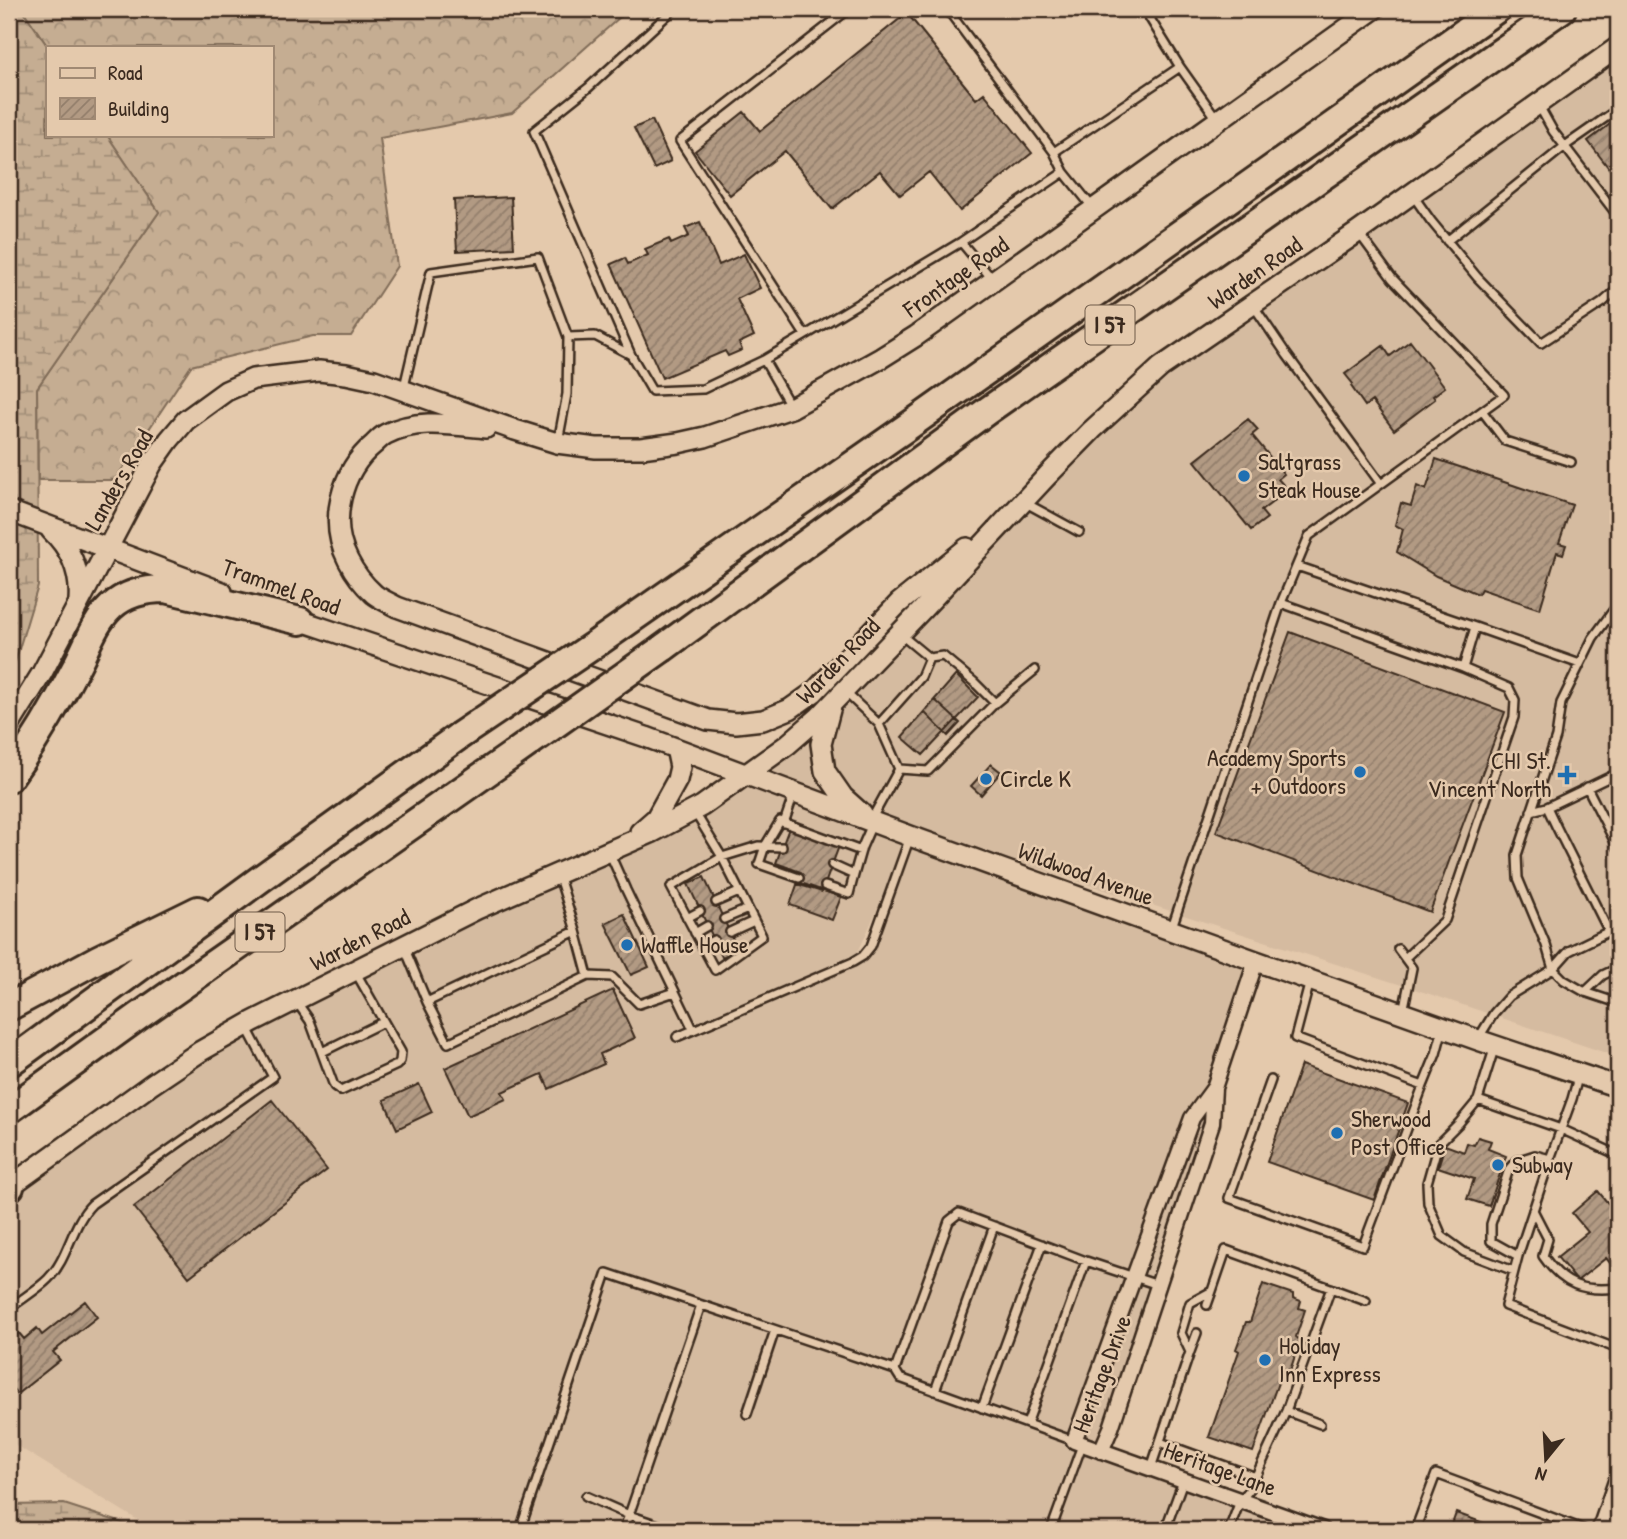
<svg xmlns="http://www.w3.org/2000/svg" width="1627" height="1539" viewBox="0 0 1627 1539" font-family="'Patrick Hand',sans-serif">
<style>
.built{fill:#d5bba0;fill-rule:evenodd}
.forest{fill:url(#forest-crowns);stroke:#806c58;stroke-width:2}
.wetland{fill:url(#wetland-marsh);stroke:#806c58;stroke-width:2}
.building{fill:url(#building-hatch);stroke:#3b2a1e;stroke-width:2}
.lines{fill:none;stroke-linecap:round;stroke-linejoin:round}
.lane-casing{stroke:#3b2a1e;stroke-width:12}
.street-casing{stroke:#3b2a1e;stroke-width:19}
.secondary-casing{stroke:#3b2a1e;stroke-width:24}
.highway-casing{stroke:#3b2a1e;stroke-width:32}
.lane{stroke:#e4c9ac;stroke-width:7}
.street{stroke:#e4c9ac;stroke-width:14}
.secondary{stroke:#e4c9ac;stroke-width:19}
.highway{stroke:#e4c9ac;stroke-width:26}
.highway-bridge-casing{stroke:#3b2a1e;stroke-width:32;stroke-linecap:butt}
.highway-bridge{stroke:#e4c9ac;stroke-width:26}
.poi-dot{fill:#1f6fb2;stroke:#e4c9ac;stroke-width:2.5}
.labels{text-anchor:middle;stroke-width:5;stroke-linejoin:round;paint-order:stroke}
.shield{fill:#e4c9ac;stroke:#6e5a49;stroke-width:2}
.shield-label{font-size:23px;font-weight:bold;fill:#3b2a1e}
.street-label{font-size:24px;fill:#3b2a1e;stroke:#e4c9ac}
.poi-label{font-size:24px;fill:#3b2a1e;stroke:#e4c9ac;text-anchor:start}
</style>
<defs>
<pattern id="forest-crowns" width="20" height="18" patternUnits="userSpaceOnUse" patternTransform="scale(1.75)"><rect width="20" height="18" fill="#c5ad92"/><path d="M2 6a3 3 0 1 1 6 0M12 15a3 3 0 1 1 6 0" fill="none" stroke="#a18d77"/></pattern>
<pattern id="wetland-marsh" width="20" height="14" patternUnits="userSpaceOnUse" patternTransform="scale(1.75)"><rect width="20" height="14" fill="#c5ad92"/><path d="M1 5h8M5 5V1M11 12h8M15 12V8" fill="none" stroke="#a18d77"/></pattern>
<pattern id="building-hatch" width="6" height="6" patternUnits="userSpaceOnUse" patternTransform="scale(1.75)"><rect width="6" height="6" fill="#b29a83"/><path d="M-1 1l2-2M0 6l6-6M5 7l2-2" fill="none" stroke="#927e6b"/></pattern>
</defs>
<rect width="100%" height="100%" fill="#e4c9ac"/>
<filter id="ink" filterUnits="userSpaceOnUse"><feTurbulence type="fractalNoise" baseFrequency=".0143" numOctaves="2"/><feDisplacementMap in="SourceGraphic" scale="14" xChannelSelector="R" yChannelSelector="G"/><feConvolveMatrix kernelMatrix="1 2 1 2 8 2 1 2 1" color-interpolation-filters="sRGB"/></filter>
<g filter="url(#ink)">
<path class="built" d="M1618 60V1057L1442 998 765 781 1256 961 1101 1451 1315 1530H154L9 1441V1186L152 1084 746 774 1092 430ZM901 856 863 956 855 959Z"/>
<path class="forest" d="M22 9H629L512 113 380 138 397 266 351 336H313L191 366 115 480H38L37 388 159 212 107 135H271V47H48Z"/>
<path class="wetland" d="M9 9H22L48 47 47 135H107L159 212 37 388 38 586 9 682Z
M64 1504 144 1530H9V1505Z"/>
<path class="building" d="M907 13 976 99 984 93 1032 153 960 211 929 172 900 195 880 171 832 209 785 151 730 195 695 151 744 112 760 131Z
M1618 118V180L1588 141Z
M652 120 671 161 654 169 634 128Z
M511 197 514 248 457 251 454 200Z
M700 222 719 265 744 254 760 288 737 299 754 336 739 343 742 350 728 356 725 351 662 378 611 264 625 258 628 264 648 255 645 249 669 239 671 244 689 236 685 228Z
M1410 341 1445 387 1433 396 1435 399 1394 430 1372 401 1365 406 1351 386 1353 384 1345 374 1383 346 1390 356Z
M1248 419 1258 430 1252 435 1284 474 1278 479 1288 490 1261 511 1267 518 1251 530 1195 461Z
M1436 459 1572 505 1559 543 1566 545 1563 554 1557 552 1540 609 1481 589 1478 594 1436 576 1397 552 1403 529 1395 525 1401 503 1411 506 1417 486 1426 490Z
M1290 632 1505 712 1430 912 1216 832Z
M956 675 978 697 923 755 902 737Z
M935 700 960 723 948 736 924 712Z
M991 764 1001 772 981 795 971 786Z
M789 828 839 846 822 892 797 884 801 872 776 863Z
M704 877 738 950 722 957 688 884Z
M798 882 841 897 832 920 790 905Z
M624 914 649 967 631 975 605 923Z
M613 990 635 1038 600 1054 604 1064 549 1089 542 1074 502 1092 506 1099 468 1116 445 1068Z
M1301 1065 1408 1103 1374 1200 1267 1162Z
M419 1084 432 1112 397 1129 384 1100Z
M272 1100 327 1170 189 1277 134 1207Z
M1478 1137 1491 1141 1488 1149 1506 1156 1489 1206 1467 1199 1474 1179 1438 1167 1445 1145 1464 1152 1467 1143 1474 1145Z
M1598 1191 1615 1212 1618 1210V1267L1615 1269 1606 1258 1577 1281 1557 1257 1588 1232 1572 1213Z
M1263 1284 1293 1294V1298L1301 1301 1299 1308 1305 1310 1296 1337 1300 1340 1290 1371 1283 1369 1253 1452 1209 1437 1239 1351 1236 1349 1246 1322H1250Z
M85 1301 97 1317 53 1352 60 1360 17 1394 9 1384V1341L19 1333 24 1339 37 1328 42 1335Z
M1456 1513 1503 1530H1450Z"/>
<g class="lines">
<g class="lane-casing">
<path id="lane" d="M947 9 1054 152
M1144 9 1180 67
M1539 106 1553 131 1618 216
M1064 172 1054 152 1180 67 1217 119
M1412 194 1431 221 1477 277 1541 343 1602 303 1618 289
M1447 241 1565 146 1618 109
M961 242 1064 172 1093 208
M1253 305 1287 355 1381 484
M805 335 680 141 849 9
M568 337 595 336 631 355 652 391 703 389 764 360
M631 355 534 131 588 88 674 9
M404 387 431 272 538 257 568 337 567 394 558 442
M791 407 764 360 961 242 993 280
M1483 412 1505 441 1571 462
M1024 502 1079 532
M1297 566 1475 627 1463 668
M1281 603 1463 668 1509 688 1515 700 1514 717 1445 920 1405 958
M1618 604 1593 638 1561 703 1556 737 1517 855 1518 878 1546 945 1553 969 1564 980 1585 992 1618 1003
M1475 627 1580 664
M929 658 943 656 974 682 995 703
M844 691 879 724 899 769
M879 724 921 677 929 658 900 634
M1587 787 1618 848
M1547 807 1556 826 1609 932
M694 811 722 857 671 887 715 970 762 936 722 857 758 846 782 847
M1531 811 1547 807 1618 773
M871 820 899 769 928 771 995 703 1035 670
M784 823 794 794
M609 852 626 890 693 1029
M832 865 854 875 862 847 873 822
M799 878 759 864 765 846 780 821 861 851
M825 886 849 894 854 875
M716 902 739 892
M687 918 700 911
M724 919 748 909
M1171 930 1281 603 1309 536 1504 395 1392 278 1358 232
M730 932 754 921
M695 933 707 926
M702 946 714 940
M405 949 427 1002 576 931 558 874
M1398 949 1412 968 1403 1012
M588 976 612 977 639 1004 675 992
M1310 981 1295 1038 1423 1086 1436 1054 1443 1028
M1585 992 1603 975 1618 968
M296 1001 310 1021 334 1086 341 1091 397 1065 400 1061 401 1052 355 971
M427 1002 448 1043 588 976 576 931
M677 1037 853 962 863 956 871 946 910 837
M1478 1039 1494 1013 1509 996 1553 969 1569 951 1618 927
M1495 1046 1478 1100 1561 1129 1618 1155
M322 1052 383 1022
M1579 1074 1572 1099 1550 1159 1535 1155 1516 1161 1509 1169 1491 1224V1241L1518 1256 1505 1306 1618 1349
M1271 1080 1229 1198 1363 1246 1423 1086
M1478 1100 1459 1123 1438 1144 1427 1183 1428 1203 1442 1236 1464 1252 1514 1271
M1533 1210 1548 1239 1543 1256C1564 1286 1583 1292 1618 1288
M1518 1256 1550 1159
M1207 1305 1212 1291
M9 1309C21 1299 37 1290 48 1279 69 1258 71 1225 92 1204L273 1077 246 1026
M1190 1352 1197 1333
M935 1391 994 1226
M982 1408 1042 1244
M1286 1411 1331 1288
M747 1414 775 1330
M1027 1424 1086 1261
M1074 1441 900 1378 895 1370 949 1221 959 1213 1086 1261 1158 1285
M1160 1442 1256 1477
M1151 1468 1190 1352 1181 1333 1190 1303 1212 1291 1226 1250 1366 1301
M586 1496 629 1515 623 1530
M520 1530 607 1273 895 1370
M668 1530 667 1528 629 1515 701 1305
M1051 1530 1082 1445
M1165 1530 1183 1481
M1229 1530 1240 1501 1250 1489 1286 1411 1320 1424
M1415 1530 1436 1474 1586 1530"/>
</g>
<g class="street-casing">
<path id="street" d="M1214 1088 1192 1118 1074 1441 1323 1530
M1101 1451 1111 1428 1212 1123 1214 1088 1256 961"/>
</g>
<g class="secondary-casing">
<path id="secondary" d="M486 428C453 425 417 418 386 434 382 436 377 441 374 444 341 471 328 522 348 560 354 572 364 585 374 594 380 599 390 603 397 607L708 720 736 723 763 720 790 709 814 692 899 603 967 548
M9 511 222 592
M51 530C71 549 81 572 79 600
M290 617 646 737 910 836 1256 961 1478 1040 1618 1087
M831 706 821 744 825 771 843 797 862 814
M9 726 42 673 152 464 169 440 186 420 226 391 253 379 319 371 346 374 374 380 515 430 557 443 596 448H641L678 443 705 437 791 408 881 358 916 336 1374 9
M640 832 656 818 677 780 680 767 676 748
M9 1187 152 1084 201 1051 252 1022 477 909 653 832 702 806 787 745 818 718 922 610 1048 475 1092 430 1161 367 1358 232 1618 47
M1602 1530 1618 1483"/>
</g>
<g class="highway-casing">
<path id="highway" d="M600 641 910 425 1497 9
M663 648 987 411 1562 9
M9 778C34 743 56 706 76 667 87 647 94 623 111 607 126 593 146 589 166 589L300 621
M9 1007 98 959 198 910
M9 1063 259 880 459 736
M9 1110 139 1016 512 755
M9 1187H10"/>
</g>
<use href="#lane" class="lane"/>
<use href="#street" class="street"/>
<use href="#secondary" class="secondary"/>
<use href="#highway" class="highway"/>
<g class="highway-bridge-casing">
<path id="highway-bridge" d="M459 736 600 641
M512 755 663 648"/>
</g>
<use href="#highway-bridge" class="highway-bridge"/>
</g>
</g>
<g class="poi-dot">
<circle cx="1244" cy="476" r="7"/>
<circle cx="1360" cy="772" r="7"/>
<path d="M1563.5 764.5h7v7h7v7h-7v7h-7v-7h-7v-7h7z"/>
<circle cx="986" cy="779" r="7"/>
<circle cx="627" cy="945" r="7"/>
<circle cx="1337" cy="1133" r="7"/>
<circle cx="1498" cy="1165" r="7"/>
<circle cx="1265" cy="1360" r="7"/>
</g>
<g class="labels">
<g class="shield">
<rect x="1085.5" y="305.5" width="49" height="39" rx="5"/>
<rect x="235.5" y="912.5" width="49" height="39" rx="5"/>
</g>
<g class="shield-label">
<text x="1110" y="333">I 57</text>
<text x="260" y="940">I 57</text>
</g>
<g class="street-label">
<text transform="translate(1255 273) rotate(-35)" y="8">Warden Road</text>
<text transform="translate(956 277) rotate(-35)" y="8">Frontage Road</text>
<text transform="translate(119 480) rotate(-60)" y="8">Landers Road</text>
<text transform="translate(281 587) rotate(20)" y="8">Trammel Road</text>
<text transform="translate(838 661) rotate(-46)" y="8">Warden Road</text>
<text transform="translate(1086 874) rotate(20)" y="8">Wildwood Avenue</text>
<text transform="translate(360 940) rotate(-27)" y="8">Warden Road</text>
<text transform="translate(1102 1374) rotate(-69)" y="8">Heritage Drive</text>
<text transform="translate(1220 1469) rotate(20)" y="8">Heritage Lane</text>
</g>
<g class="poi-label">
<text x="1258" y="470">Saltgrass<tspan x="1258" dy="28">Steak House</tspan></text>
<text x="1346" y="766" text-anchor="end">Academy Sports<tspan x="1346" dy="28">+ Outdoors</tspan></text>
<text x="1551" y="769" text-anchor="end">CHI St.<tspan x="1551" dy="28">Vincent North</tspan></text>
<text x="1000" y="787">Circle K</text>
<text x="641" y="953">Waffle House</text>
<text x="1351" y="1127">Sherwood<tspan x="1351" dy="28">Post Office</tspan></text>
<text x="1512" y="1173">Subway</text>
<text x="1279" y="1354">Holiday<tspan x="1279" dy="28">Inn Express</tspan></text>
</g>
</g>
<rect width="1627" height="1539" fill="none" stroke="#e4c9ac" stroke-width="35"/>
<rect x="18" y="18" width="1592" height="1504" fill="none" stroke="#3b2a1e" stroke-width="2.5" filter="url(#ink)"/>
<rect x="46" y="46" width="228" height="91" fill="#e4c9ac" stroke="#a08973" stroke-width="2"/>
<rect x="60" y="68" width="35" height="10" fill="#e4c9ac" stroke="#a08973" stroke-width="2"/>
<text x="108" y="80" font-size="21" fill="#3b2a1e">Road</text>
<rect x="60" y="98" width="35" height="21" fill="url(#building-hatch)" stroke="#a08973" stroke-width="2"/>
<text x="108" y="116" font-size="21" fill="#3b2a1e">Building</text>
<g transform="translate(1546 1459) rotate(198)" stroke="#e4c9ac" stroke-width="5" paint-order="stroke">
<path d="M0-5L12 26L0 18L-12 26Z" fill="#3b2a1e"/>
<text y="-10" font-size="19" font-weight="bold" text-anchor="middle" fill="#3b2a1e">N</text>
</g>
</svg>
